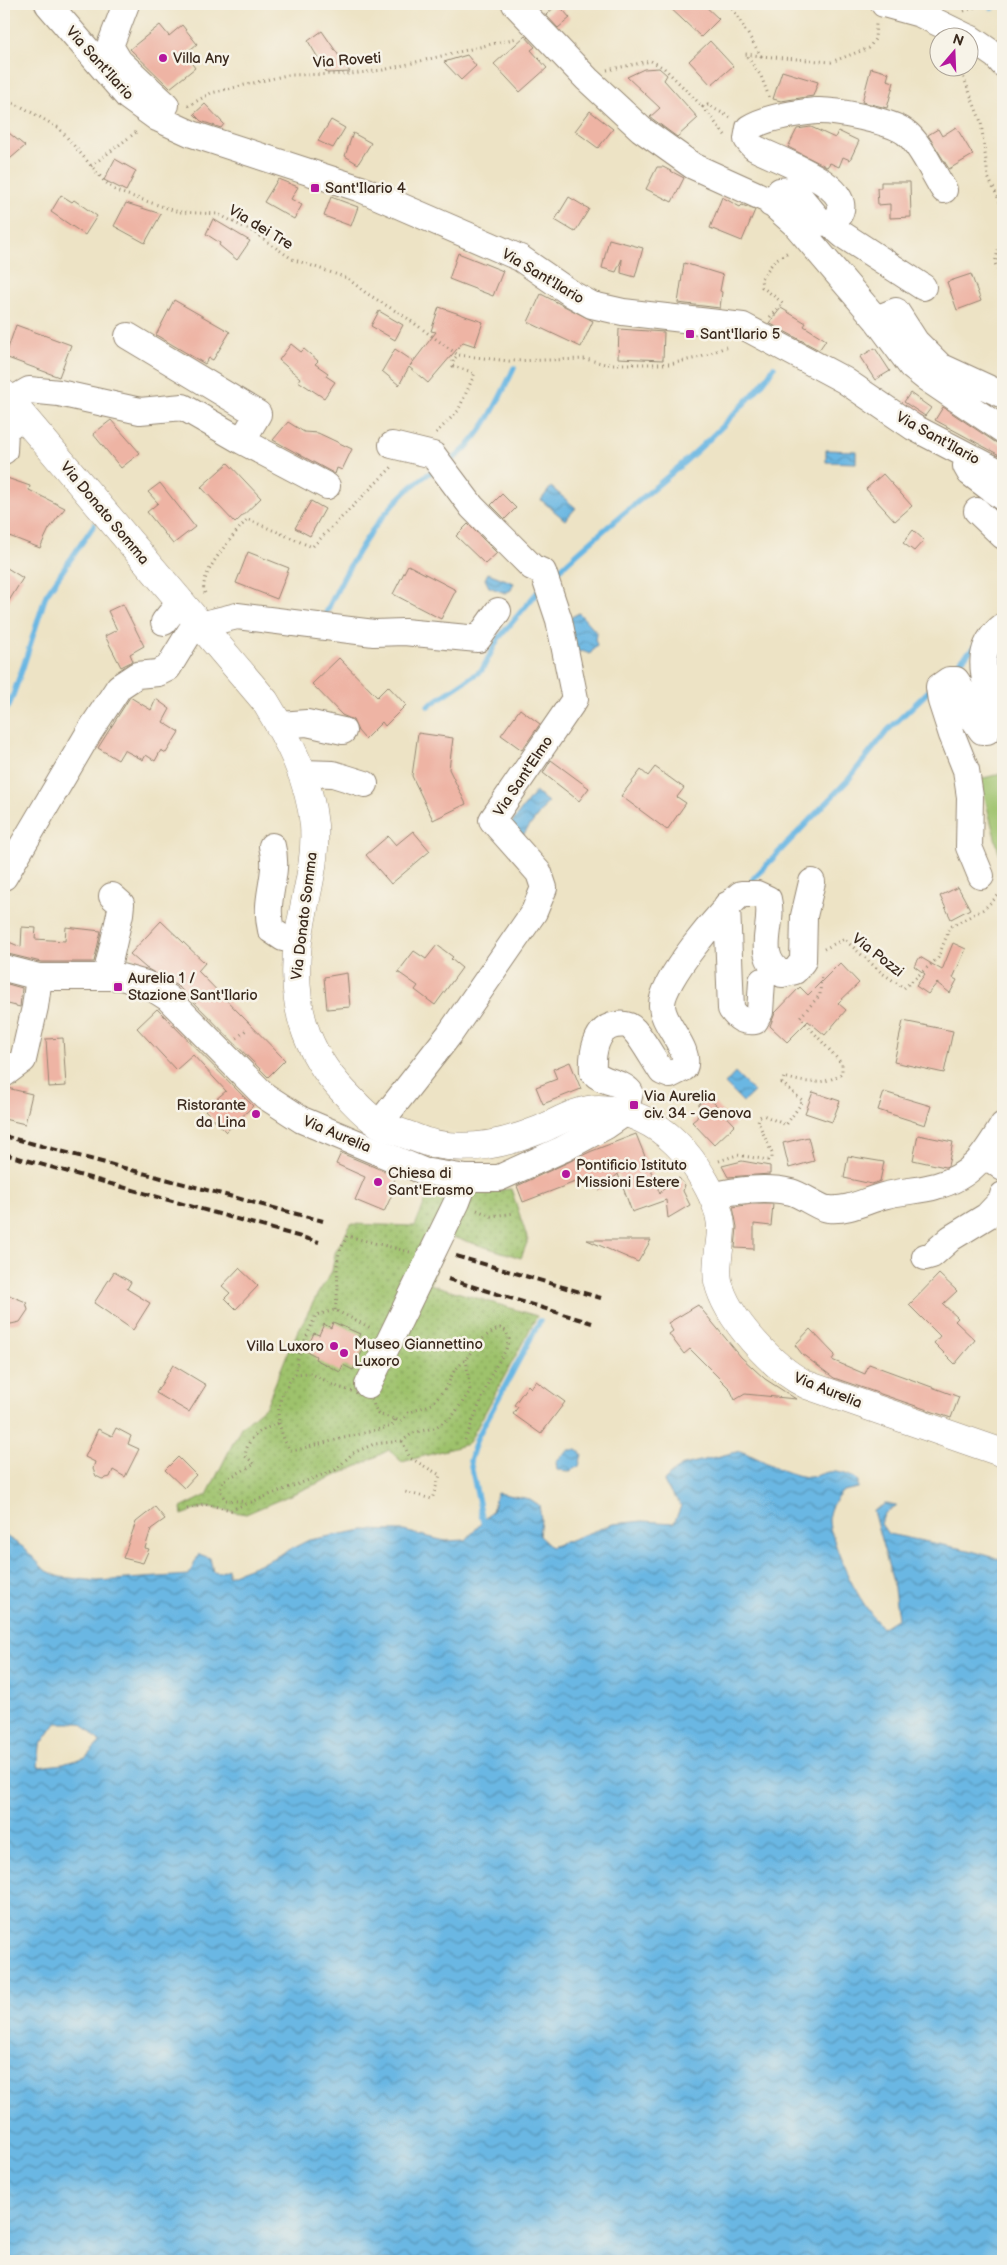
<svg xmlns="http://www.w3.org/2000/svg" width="1007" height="2265" viewBox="0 0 1007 2265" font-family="'Balsamiq Sans',sans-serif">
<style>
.grass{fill:url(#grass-dots);stroke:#6c7645}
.pitch{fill:#9ec26c;stroke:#6c7645}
.water{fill:url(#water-waves);stroke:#527080;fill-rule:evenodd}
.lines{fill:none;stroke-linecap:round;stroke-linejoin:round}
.stream{stroke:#6ab7e3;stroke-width:5.5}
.building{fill:#eeb4a4}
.minor-casing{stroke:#948672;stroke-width:28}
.major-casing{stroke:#948672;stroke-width:29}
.path{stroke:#948672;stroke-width:3;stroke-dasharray:1 4;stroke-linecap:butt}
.minor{stroke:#fff;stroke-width:26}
.major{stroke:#fff;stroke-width:28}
.rail{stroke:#3b2a1e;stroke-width:4;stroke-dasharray:8 4;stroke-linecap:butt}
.poi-dot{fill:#b5179e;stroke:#f7f3e8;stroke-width:2}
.labels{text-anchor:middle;stroke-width:5;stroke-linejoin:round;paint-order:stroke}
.poi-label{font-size:15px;fill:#3b2a1e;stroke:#f7f3e8;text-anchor:start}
.street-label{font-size:15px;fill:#3b2a1e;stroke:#f7f3e8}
</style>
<defs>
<pattern id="grass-dots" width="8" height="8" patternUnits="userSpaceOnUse" patternTransform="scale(1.25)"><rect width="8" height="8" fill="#9ec26c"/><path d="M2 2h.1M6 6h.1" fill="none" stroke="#829e58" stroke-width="1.8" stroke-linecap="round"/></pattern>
<pattern id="water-waves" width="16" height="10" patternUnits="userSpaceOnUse" patternTransform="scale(1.25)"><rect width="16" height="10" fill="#6ab7e3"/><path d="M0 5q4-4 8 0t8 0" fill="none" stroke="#5895b7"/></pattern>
</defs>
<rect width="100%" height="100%" fill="#f7f3e8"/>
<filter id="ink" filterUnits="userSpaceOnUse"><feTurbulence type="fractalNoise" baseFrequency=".02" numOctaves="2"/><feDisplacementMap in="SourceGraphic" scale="10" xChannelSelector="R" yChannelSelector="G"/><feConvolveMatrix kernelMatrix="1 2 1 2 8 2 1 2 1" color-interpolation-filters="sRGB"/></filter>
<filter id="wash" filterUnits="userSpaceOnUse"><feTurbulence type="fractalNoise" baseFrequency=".0096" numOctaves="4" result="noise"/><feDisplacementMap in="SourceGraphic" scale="20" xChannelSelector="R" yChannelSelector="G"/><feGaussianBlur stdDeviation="1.12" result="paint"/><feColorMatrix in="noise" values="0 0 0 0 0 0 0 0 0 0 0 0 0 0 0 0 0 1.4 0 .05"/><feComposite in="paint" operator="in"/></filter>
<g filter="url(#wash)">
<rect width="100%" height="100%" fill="#ede3c5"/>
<path class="grass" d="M433 1182 461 1192 511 1189 528 1240 521 1258 449 1236 430 1284 537 1316 468 1444 402 1462 389 1450 358 1466 246 1514 204 1507 182 1515 181 1508 207 1495 241 1427 266 1406 290 1347 317 1295 332 1271 335 1253 351 1224 415 1226Z"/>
<path class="pitch" d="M1003 773V869L980 779Z"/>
<path class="water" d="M826 450 856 451V463L826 462Z
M551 487 576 508 565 520 541 500Z
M488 573 514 583 511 590 505 593 489 587 485 579Z
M579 613 597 633 595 639 597 645 590 654 582 651 575 653 568 619Z
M535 792 548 802 523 835 510 825Z
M735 1073 754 1092 743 1102 725 1084Z
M569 1450H577L582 1454 579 1466 570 1471 557 1470 556 1461Z
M740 1451C763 1459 782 1474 806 1477 814 1478 821 1473 829 1472 839 1471 851 1475 858 1481V1488L843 1491C836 1499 827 1509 829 1521 829 1527 832 1534 834 1540 844 1572 860 1602 882 1628L898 1618 893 1582 873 1511 885 1504 897 1505 884 1514 881 1524 888 1534 968 1550 1003 1560V2261H4V1535L23 1547 45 1570 60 1577 97 1581 189 1575 199 1554 210 1558 213 1572 219 1573 228 1569V1576L267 1561 309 1540 363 1530 404 1531 445 1541 466 1540 492 1511 497 1493 530 1499 539 1505 541 1519 539 1536 551 1547 613 1524 643 1521 674 1523 681 1506C676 1497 667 1490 664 1481L680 1466ZM56 1723H81L100 1742 86 1757 63 1764 38 1767 40 1746Z"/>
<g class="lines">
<path class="stream" d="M992 8 997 4
M447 463C480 443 498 402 514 368
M553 576C610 520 677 475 732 416 747 401 762 386 774 367
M326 613C351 559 384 500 436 469
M950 672 977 644
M428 706 482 670 498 639 541 588
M4 712 9 706 23 667 46 595 94 525
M753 879 848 780 888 730 932 688
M483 1522 470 1461 477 1438 540 1321"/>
</g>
<g id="blocks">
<path class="building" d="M558 4 570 18 558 28 546 15Z
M666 4H703L719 19 701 37Z
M160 25 169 36 182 25 197 44 185 54 195 68 170 88 130 49Z
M322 31 350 72 327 73 308 41Z
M525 36 535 47 531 50 547 68 520 92 494 64Z
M710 41 733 66 711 85 689 61Z
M467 55 476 66 461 80 444 62Z
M659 68 667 75 664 80 698 118 677 137 650 117 660 108 627 77 644 69Z
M871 68 889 73 887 80 894 82 887 108 862 102Z
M782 71 818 82 813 96 781 101 773 99Z
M205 104 224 124 221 128 201 121 194 114Z
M590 111 613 129 598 148 575 131Z
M331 120 345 128 333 148 318 141Z
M811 127 835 138 838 131 859 141 850 160 843 157 839 167 830 163 827 167 788 147 797 129Z
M956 127 973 155 949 169 928 135 938 129 942 136Z
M4 129 25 146 4 164Z
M353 133 371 143 358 164 345 156Z
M115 159 136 171 126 191 104 180Z
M657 167H663L684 178 672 202 646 189Z
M278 179 298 187 291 199 302 205 294 219 264 202Z
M881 182H910L911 217 890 218V204L878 205 877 188H881Z
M61 195 72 202 74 200 97 216 85 235 51 212Z
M331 197 358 207 351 226 324 216Z
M569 197 589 209 575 232 555 220Z
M722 197 740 207 742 205 755 210 742 241 710 228Z
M126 203 161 214 145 243 114 226Z
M213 219 250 241 237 260 219 245 220 243 206 234Z
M609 239 643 248 635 277 621 273 622 259 616 272 602 268Z
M458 253 503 271 493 296 449 279Z
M684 263 723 275 720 291 722 292 720 308 678 303Z
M971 274 981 301 957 310 947 282Z
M541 294 593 321 581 347 528 322Z
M174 300 230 332 213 360 209 358 205 364 156 335Z
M439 307 483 322 475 346 463 342 428 383 409 367 399 385 382 371 395 349 413 361 410 366 436 332 431 331Z
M781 308 806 323 804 326 826 340 819 350 769 323Z
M379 311 403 325 395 340 371 326Z
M16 325 71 345 59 377 5 357Z
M619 329 664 332 663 360 618 358Z
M291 344 301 352 304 349 318 361 315 364 328 373 326 376 335 382 324 398 298 381 300 378 279 360Z
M875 348 890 371 875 380 860 357Z
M910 393 931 408 925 416 904 402Z
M943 407 995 442 1003 445V457L935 420Z
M111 420 140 453 121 468 93 434Z
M288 422 304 432 318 433 352 449 342 470 337 468 335 474 273 440Z
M228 463 261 498 235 523 201 487Z
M883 474 912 506 895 521 866 489Z
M4 477 30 486 29 490 65 508 49 529 40 548 4 534Z
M160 483 195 527 173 544 147 512 158 503 148 492Z
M502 494 516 508 505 519 491 505Z
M311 501 325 509 310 536 295 528Z
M468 524 497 553 485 564 456 536Z
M913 530 924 540 914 551 903 543Z
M248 552 289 568 277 599 236 583Z
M408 565 456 590 441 619 393 594Z
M4 566 23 578 4 609Z
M123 604 144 646 130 654 133 661 121 667 105 636 117 630 108 611Z
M339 658 377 697 388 686 406 705 385 726 382 722 365 739 358 731 353 720 342 715 312 684Z
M130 697 151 710 156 699 170 709 163 722 179 732 166 753 161 750 155 761 146 755 143 760 124 750 118 760 98 748Z
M520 709 540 724 522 750 501 735Z
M418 733 453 738 449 769 466 804 433 820 412 776Z
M551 760 589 788 579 801 543 773Z
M655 767 684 788 677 797 686 803 667 830 621 796 641 770 648 776Z
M413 831 430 851 391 884 366 855 388 836 396 845Z
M958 887 970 909 951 919 940 896Z
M161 921 205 963 198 971 285 1060 268 1077 179 987 146 968 130 954Z
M22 927 36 928 35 939 65 941 66 927 101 931 94 962H41L4 953V940L21 947Z
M953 943 966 949 953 978 957 980 950 993 937 983 928 994 916 986 925 974 914 966 920 957 942 970Z
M437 945 453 957 451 959 462 968 435 1005 415 990 418 986 398 972 414 951 426 959Z
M840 963 859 983 838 1003 846 1010 825 1035 808 1021 787 1042 770 1026 775 1013 800 987 808 995Z
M347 973 350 1007 327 1009 324 977Z
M4 983 22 988 20 1007 4 1003Z
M157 1009 253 1106 226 1132 204 1109 226 1091 193 1055 176 1070 137 1028Z
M903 1021 953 1031 944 1073 894 1062Z
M63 1038 66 1086 49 1087 46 1039Z
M570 1062 581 1089 543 1104 536 1087 557 1079 553 1069Z
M7 1088 32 1094 25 1124 4 1119V1089Z
M813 1092 840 1101 832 1122 805 1113Z
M884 1092 931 1106 925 1125 878 1110Z
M706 1098 713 1102 735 1125 714 1145 692 1122 697 1118 699 1104Z
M636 1134 660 1194 668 1181 679 1178 685 1185 683 1191 690 1205 668 1218 666 1200 632 1212 618 1174 600 1190 591 1187 583 1179 523 1202 517 1186 592 1151Z
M918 1135 953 1142 948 1166 945 1167 913 1160Z
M808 1137 814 1161 789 1168 783 1143Z
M341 1153 396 1176 392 1186 395 1188 384 1212 355 1200 365 1177 336 1164Z
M848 1156 884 1162 880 1181 872 1184 844 1178Z
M742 1161 770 1166V1174L728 1177 722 1166Z
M752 1204H773L771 1226 754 1224V1249L735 1248 737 1227 733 1207Z
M587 1240H651L638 1262Z
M239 1268 258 1286 236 1309 225 1298 230 1293 222 1286Z
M114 1272 131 1282 127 1289 150 1303 133 1330 94 1303Z
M939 1274 957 1291 943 1304 958 1318 955 1321 975 1340 955 1364 934 1343 940 1336 909 1305Z
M4 1293 26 1302 28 1310 20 1322 11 1324 4 1321Z
M698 1305 741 1357 765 1379 796 1399 745 1394 735 1400 730 1389 690 1349 684 1354 669 1334 673 1331 668 1323Z
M333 1322 360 1334 355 1344 364 1348 353 1370 343 1365 340 1372 315 1359 316 1356 306 1351 314 1333 319 1335 324 1324 331 1328Z
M810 1329 835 1355 832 1360 865 1374 869 1364 959 1397 951 1418 834 1378 802 1354 795 1345Z
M173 1365 206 1385 189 1412 156 1393Z
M536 1381 565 1402 541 1434 513 1414 518 1407 514 1405 528 1385 531 1388Z
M116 1428 131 1436 128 1444 139 1449 125 1477 113 1470 110 1477 102 1479 96 1476 93 1469 95 1462 85 1457 98 1429 112 1436Z
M178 1457 196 1475 184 1488 165 1470Z
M155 1507 165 1519 151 1529 145 1548 149 1549 143 1563 123 1558 136 1522Z"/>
</g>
</g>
<g filter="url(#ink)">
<use href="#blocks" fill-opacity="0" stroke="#948672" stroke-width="1"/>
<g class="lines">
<g class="minor-casing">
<path id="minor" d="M48 4 128 97 157 118 192 134 361 189 520 258 572 294 592 305 623 312 743 326 844 380 913 427 1003 474
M126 4 110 46 119 61 166 105 157 118
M515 4 587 79 641 129 693 166 768 200 796 225 876 319 911 366 926 378 1003 430
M884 4 920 14 969 38
M970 38 996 56 1003 64
M771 204 780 191 790 190 800 197 821 222C827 224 834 221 838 216 859 186 772 158 755 148 752 146 749 142 747 139L749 128C764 118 797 113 816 111 835 110 890 121 905 132 920 142 934 175 944 190
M832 221 835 228 843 235 923 287
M876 319 896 311 916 342 940 366 1003 395
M10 401 29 390 59 393 140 411 183 407 242 441 258 414 128 336
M242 441 327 486
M4 451 5 430 22 416
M967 462 966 466 970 473 1003 498
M977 511 1003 536
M164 622 180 602
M280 725 307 723 343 731
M303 773 333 774 365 784
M272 846C280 875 263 898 271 930L283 938 298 941
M981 876 969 847 970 797 966 770 952 735 941 701 939 687 949 680H956C961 686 961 692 964 699 968 710 975 722 982 731H987C1003 702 960 659 1003 626
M4 877 90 731 119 687 137 675 158 673 168 668 190 632 200 625 237 616 374 633 404 632 478 639 498 611
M727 905 731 1009C738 1019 743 1022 755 1021L760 1012 762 981
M4 968 39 977H121L146 984 168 998 265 1096 302 1120 423 1171 466 1178H499L563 1149 606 1126 625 1113 630 1092C621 1081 603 1083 593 1072 592 1054 595 1028 616 1025 623 1024 629 1024 634 1030 644 1041 653 1059 662 1072L670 1075 684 1068C692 1049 662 1025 662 1005 661 981 721 910 741 894H757L768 899C775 927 753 954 782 974L795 971 803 961 804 916 812 882
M106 976 120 914 121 904 112 896
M4 1074 23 1060 35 1007 39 977
M379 1124 449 1035 534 912 544 888 539 873 492 820 575 699 559 620 543 572 532 567 472 507 433 455 392 445
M980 1160 991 1159 1003 1168
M712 1196C735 1190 767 1186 791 1192 802 1195 821 1209 829 1209 848 1211 865 1201 883 1196 900 1191 919 1191 936 1186 972 1177 985 1155 1003 1125
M925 1257 932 1255 951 1238 987 1216 1002 1200 1003 1195
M368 1385 457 1202 466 1178"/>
</g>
<g class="major-casing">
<path id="major" d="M4 394 265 701C288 739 310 780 314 825 317 866 303 902 298 942 291 1002 303 1050 346 1094 356 1104 366 1116 378 1123 389 1129 402 1133 413 1137 454 1155 499 1146 539 1130 558 1122 578 1109 599 1109 628 1109 656 1123 676 1143 695 1161 720 1201 721 1227 721 1245 715 1263 718 1281 726 1318 774 1369 807 1385L1003 1453"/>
</g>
<path class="path" d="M730 4 761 56 745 54 761 76 769 97
M964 11 984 4
M761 56 831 62 869 48 875 39 876 24
M960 68 981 122 988 177 1003 208
M607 70 651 61 664 68 703 107
M4 99 22 107 59 128 104 181 116 191 179 212 218 214 255 233 292 259 347 278 366 293 407 318 458 355
M188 106 211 93 287 75 351 74 383 70 517 38
M725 135 703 107 708 105 731 118
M91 166 139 130
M1003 230 995 263 1003 287
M770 317 783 303 762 287 761 279 775 260 790 251
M436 433 458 411 475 373 453 366V360L458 355 509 361 586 359 605 364H670L701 357 726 347
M205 593C196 576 236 533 247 519L312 547 393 466
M824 949 844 939 882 973 904 988 938 958 950 927 984 909 1003 891
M237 1038 246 1030
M719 1161 737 1155 768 1160 772 1158V1153L758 1122 759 1117 763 1115 786 1125 803 1101 782 1083 784 1077C804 1083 825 1086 842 1073V1064L800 1017 820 995 821 974
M477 1210 491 1216 515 1213
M335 1310 338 1289 337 1266 339 1253 347 1236 410 1252
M466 1359 470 1391 452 1417 434 1428 413 1433 402 1441 374 1444 353 1453 335 1470 251 1502 225 1500 220 1490 223 1481 255 1464 245 1456C248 1435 261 1430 279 1423 276 1405 284 1387 295 1374L310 1373 338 1387 357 1393 368 1385 374 1406 378 1414 401 1421 408 1413 432 1404 447 1386 454 1371Z
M295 1374 299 1354 316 1315 335 1310 373 1329
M279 1423 284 1440 290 1450H296L392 1426 395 1419
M465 1440 493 1371 506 1350 509 1339 506 1331 500 1328C484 1335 476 1345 466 1359
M402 1441 410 1458 440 1475 432 1499 405 1492
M187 1509 205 1504 231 1510 248 1503"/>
<use href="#minor" class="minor"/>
<use href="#major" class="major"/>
<path class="rail" d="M4 1136 323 1221
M4 1154 319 1242
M456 1256 601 1298
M448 1279 592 1323"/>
</g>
</g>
<g class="poi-dot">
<circle cx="163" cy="58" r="5"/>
<rect x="310" y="183" width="10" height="10" rx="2.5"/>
<rect x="685" y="329" width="10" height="10" rx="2.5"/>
<rect x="113" y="982" width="10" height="10" rx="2.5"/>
<rect x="629" y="1100" width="10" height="10" rx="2.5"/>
<circle cx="256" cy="1114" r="5"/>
<circle cx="566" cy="1174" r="5"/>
<circle cx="378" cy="1182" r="5"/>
<circle cx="334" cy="1346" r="5"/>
<circle cx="344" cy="1353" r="5"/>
</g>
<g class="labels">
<g class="poi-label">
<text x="173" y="63">Villa Any</text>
<text x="325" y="193">Sant'Ilario 4</text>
<text x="700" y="339">Sant'Ilario 5</text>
<text x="128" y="983">Aurelia 1 /<tspan x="128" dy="17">Stazione Sant'Ilario</tspan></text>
<text x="644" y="1101">Via Aurelia<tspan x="644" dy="17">civ. 34 - Genova</tspan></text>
<text x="246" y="1110" text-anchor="end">Ristorante<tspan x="246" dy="17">da Lina</tspan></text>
<text x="576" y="1170">Pontificio Istituto<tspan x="576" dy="17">Missioni Estere</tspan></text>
<text x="388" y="1178">Chiesa di<tspan x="388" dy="17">Sant'Erasmo</tspan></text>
<text x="354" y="1349">Museo Giannettino<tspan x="354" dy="17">Luxoro</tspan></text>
<text x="324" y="1351" text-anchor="end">Villa Luxoro</text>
</g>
<g class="street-label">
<text transform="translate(347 60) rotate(-4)" y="5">Via Roveti</text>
<text transform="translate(100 63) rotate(48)" y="5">Via Sant'Ilario</text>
<text transform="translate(261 227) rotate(31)" y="5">Via dei Tre</text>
<text transform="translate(543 276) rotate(31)" y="5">Via Sant'Ilario</text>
<text transform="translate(938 438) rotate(29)" y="5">Via Sant'Ilario</text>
<text transform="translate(105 513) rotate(50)" y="5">Via Donato Somma</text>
<text transform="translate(523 776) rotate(-56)" y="5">Via Sant'Elmo</text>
<text transform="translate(304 916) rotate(-83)" y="5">Via Donato Somma</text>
<text transform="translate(878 955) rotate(38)" y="5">Via Pozzi</text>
<text transform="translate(337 1134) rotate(23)" y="5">Via Aurelia</text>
<text transform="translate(828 1390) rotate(22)" y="5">Via Aurelia</text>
</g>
</g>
<rect width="1007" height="2265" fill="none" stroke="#f7f3e8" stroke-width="20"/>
<g transform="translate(954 52) rotate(19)"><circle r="24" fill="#f7f3e8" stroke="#aca397"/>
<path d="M0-4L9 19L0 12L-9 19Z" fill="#b5179e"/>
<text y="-8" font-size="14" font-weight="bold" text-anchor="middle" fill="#3b2a1e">N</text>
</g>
</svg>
